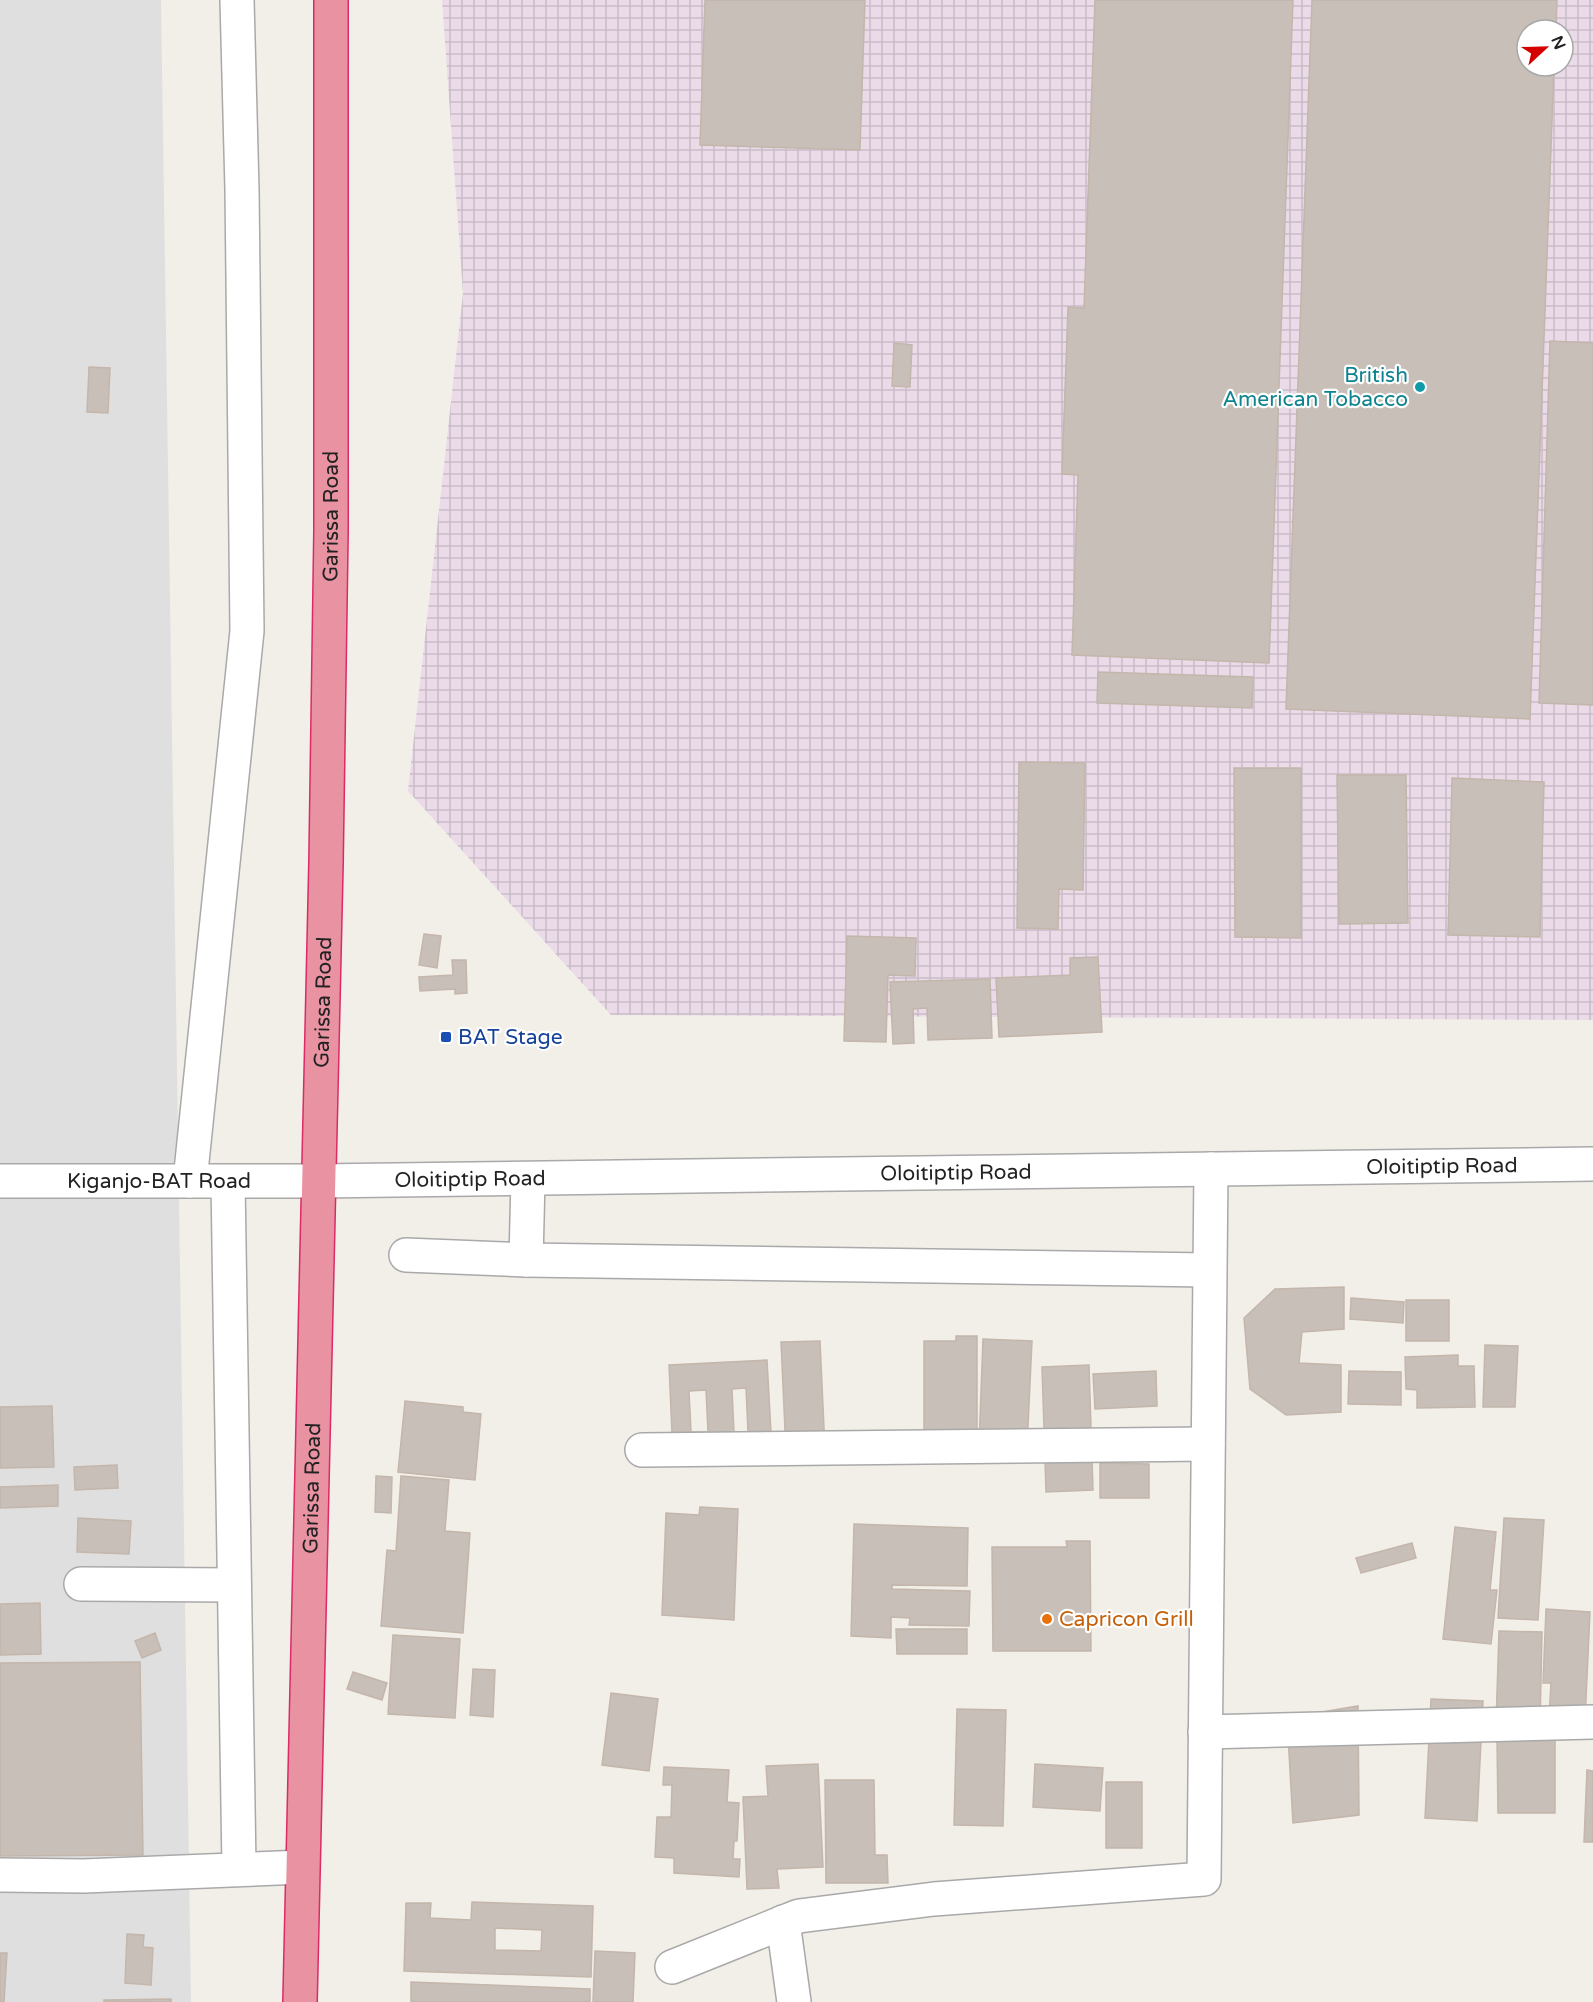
<svg xmlns="http://www.w3.org/2000/svg" width="1593" height="2002" viewBox="0 0 1593 2002" font-family="'Varela Round',sans-serif">
<style>
.residential{fill:#e0dfdf}
.industrial{fill:url(#industrial-grid);fill-rule:evenodd}
.building{fill:#c7bfb8;stroke:#c4b6ab;stroke-width:1.5;fill-rule:evenodd}
.lines{fill:none;stroke-linecap:round;stroke-linejoin:round}
.minor-casing{stroke:#a9a9a9;stroke-width:36}
.highway-casing{stroke:#dc2a67;stroke-width:36}
.minor{stroke:#fff;stroke-width:33}
.highway{stroke:#e892a2;stroke-width:33}
.culture-dot{fill:#0f9aa8;stroke:#fff;stroke-width:2}
.transit-dot{fill:#1a4fb4;stroke:#fff;stroke-width:2}
.food-dot{fill:#e8710a;stroke:#fff;stroke-width:2}
.labels{text-anchor:middle;stroke-width:4.5;stroke-linejoin:round;paint-order:stroke}
.culture-label{font-size:21px;fill:#0d838f;stroke:#fff;text-anchor:end}
.street-label{font-size:21px;fill:#222;stroke:#fff}
.transit-label{font-size:21px;fill:#164399;stroke:#fff;text-anchor:start}
.food-label{font-size:21px;fill:#c56008;stroke:#fff;text-anchor:start}
</style>
<defs>
<pattern id="industrial-grid" width="8" height="8" patternUnits="userSpaceOnUse" patternTransform="scale(1.5)"><rect width="8" height="8" fill="#ebdbe8"/><path d="M0 4h8M4 0v8" fill="none" stroke="#c9bcc7"/></pattern>
</defs>
<rect width="100%" height="100%" fill="#f2efe9"/>
<path class="residential" d="M0 0H161L191 2002H0Z"/>
<path class="industrial" d="M442 0H1593V1020L611 1015 408 791 463 293ZM1527 30H1563V66H1527Z"/>
<path class="building" d="M705 0H865L860 150 700 145Z
M1095 0H1293L1269 663 1072 655 1078 475 1062 474 1068 307 1084 308Z
M1312 0H1557L1556 30H1527V66H1554L1530 719 1286 709Z
M1550 341 1593 343V705L1539 703Z
M894 343 912 345 910 387 892 386Z
M89 367 110 368 108 413 87 412Z
M1098 672 1253 677 1252 708 1097 703Z
M1019 762 1085 763 1083 890 1059 889 1058 929 1017 928Z
M1234 768H1301V938L1235 937Z
M1337 775H1406L1408 923 1339 924Z
M1452 778 1544 782 1540 937 1448 935Z
M424 934 441 936 437 968 419 965Z
M847 936 916 938 915 976 888 975 886 1042 844 1041Z
M1098 957 1102 1032 999 1037 996 978 1070 975V958Z
M452 960H466L467 993 455 994V989L420 991 419 977 453 975Z
M990 979 992 1038 928 1040 927 1008 913 1009 914 1043 893 1044 890 982Z
M1344 1287V1329L1302 1332 1299 1363 1341 1365V1412L1286 1415 1250 1389 1244 1318 1275 1289Z
M1351 1298 1404 1302 1403 1323 1350 1319Z
M1406 1300H1449V1341H1406Z
M956 1336H977V1445L924 1440V1341H956Z
M983 1339 1032 1341 1027 1447 979 1445Z
M820 1341 825 1450 786 1452 781 1342Z
M1485 1345 1518 1346 1515 1407H1483Z
M1458 1355V1366H1474L1475 1407 1417 1408V1390L1406 1389 1405 1357Z
M767 1360 772 1451 673 1456 669 1365ZM746 1388 748 1432 734 1433 732 1389ZM706 1390 708 1432H691L689 1391Z
M1089 1365 1093 1490 1046 1492 1042 1367Z
M1156 1371 1157 1406 1095 1409 1093 1374Z
M1349 1371 1401 1372V1405L1348 1404Z
M405 1401 463 1407V1412L481 1414 475 1480 398 1472Z
M52 1406 54 1467 0 1468V1407Z
M1100 1463 1149 1464V1498H1100Z
M117 1465 118 1488 75 1490 74 1467Z
M376 1476 392 1477 391 1513 375 1512Z
M401 1476 449 1480 445 1531 470 1533 463 1633 381 1626 387 1550 396 1551Z
M58 1485V1506L0 1508V1487Z
M700 1507 738 1509 734 1620 662 1615 666 1513 699 1515Z
M78 1518 131 1521 129 1554 77 1552Z
M1504 1518 1544 1520 1538 1620 1498 1618Z
M854 1524 968 1528 967 1586 892 1585V1589L970 1591 969 1626 909 1625 910 1618 891 1617V1638L851 1636Z
M1455 1527 1496 1532 1490 1590H1497L1491 1644 1443 1639Z
M1066 1541H1090L1091 1651H993L992 1547H1067Z
M1412 1543 1416 1558 1361 1573 1356 1558Z
M40 1603 41 1654 0 1655V1604Z
M1546 1609 1590 1612 1585 1720 1549 1718 1551 1683H1543Z
M896 1629H967V1654H897Z
M1499 1631 1542 1632 1540 1725 1496 1724Z
M155 1633 161 1650 142 1658 135 1641Z
M393 1635 460 1639 455 1718 388 1714Z
M140 1662 143 1855 0 1856V1663Z
M473 1669 495 1670 493 1717 470 1715Z
M353 1672 387 1683 382 1700 347 1689Z
M611 1693 658 1699 649 1771 602 1765Z
M1431 1699 1483 1701 1477 1821 1425 1818Z
M1358 1706 1359 1815 1293 1823 1287 1718Z
M957 1709 1006 1710 1003 1826 954 1825Z
M1497 1739H1555V1813H1498Z
M818 1764 823 1867 777 1869 779 1888 747 1889 743 1797 768 1796 766 1766Z
M1035 1764 1103 1768 1100 1811 1033 1807Z
M664 1767 729 1770 727 1802 739 1803 737 1841H734L733 1859H740L739 1877 674 1873V1858L655 1857 657 1817H671L672 1785H663Z
M1587 1770 1593 1771V1842H1584Z
M825 1780H874L875 1855H887L888 1883H826Z
M1106 1782H1142V1848H1106Z
M472 1902 593 1906 591 1977 404 1971 406 1903H431L430 1918 471 1920ZM495 1928 542 1930 541 1951 495 1950Z
M127 1934 144 1935 143 1947 153 1948 151 1985 125 1983Z
M595 1951 635 1953 633 2002H593Z
M0 1953H7L4 2002H0Z
M411 1982 590 1989V2002H411Z
M171 1999V2002H104V2000Z"/>
<g class="lines">
<g class="minor-casing">
<g id="minor">
<path id="s1" d="M0 1181H318L1593 1164"/>
<path d="M190 1181 247 631 242 189 237 0"/>
<path d="M228 1182 239 1868"/>
<path d="M406 1255 526 1260 1209 1270"/>
<path d="M526 1260 528 1179"/>
<path d="M642 1450 1208 1444"/>
<path d="M81 1584 234 1585"/>
<path d="M1205 1732 1593 1722"/>
<path d="M0 1875 84 1876 302 1867"/>
<path d="M783 1922 794 2002"/>
<path d="M672 1967 799 1916 934 1899 1204 1879 1211 1169"/>
</g>
</g>
<g class="highway-casing">
<g id="highway">
<path id="s2" d="M300 2002 326 863 331 531V0"/>
</g>
</g>
<use href="#minor" class="minor"/>
<use href="#highway" class="highway"/>
</g>
<circle class="culture-dot" cx="1420" cy="387" r="6"/>
<rect class="transit-dot" x="440" y="1031" width="12" height="12" rx="3"/>
<circle class="food-dot" cx="1047" cy="1619" r="6"/>
<g class="labels">
<g class="culture-label">
<text x="1408" y="382">British<tspan x="1408" dy="24">American Tobacco</tspan></text>
</g>
<g class="street-label">
<text dy="7" stroke="none"><textPath href="#s2" startOffset="1486">Garissa Road</textPath></text>
<text dy="7" stroke="none"><textPath href="#s2" startOffset="1000">Garissa Road</textPath></text>
<text dy="7" stroke="none"><textPath href="#s1" startOffset="1442">Oloitiptip Road</textPath></text>
<text dy="7" stroke="none"><textPath href="#s1" startOffset="956">Oloitiptip Road</textPath></text>
<text dy="7" stroke="none"><textPath href="#s1" startOffset="470">Oloitiptip Road</textPath></text>
<text dy="7" stroke="none"><textPath href="#s1" startOffset="159">Kiganjo-BAT Road</textPath></text>
<text dy="7" stroke="none"><textPath href="#s2" startOffset="514">Garissa Road</textPath></text>
</g>
<g class="transit-label">
<text x="458" y="1044">BAT Stage</text>
</g>
<g class="food-label">
<text x="1059" y="1626">Capricon Grill</text>
</g>
</g>
<g transform="translate(1545 48) rotate(68)"><circle r="28" fill="#ffffff" stroke="#a7a7a7" stroke-width="1.5"/>
<path d="M0-4.5L10 22L0 15L-10 22Z" fill="#d40000"/>
<text y="-9" font-size="16" font-weight="bold" text-anchor="middle" fill="#222222">N</text>
</g>
</svg>
